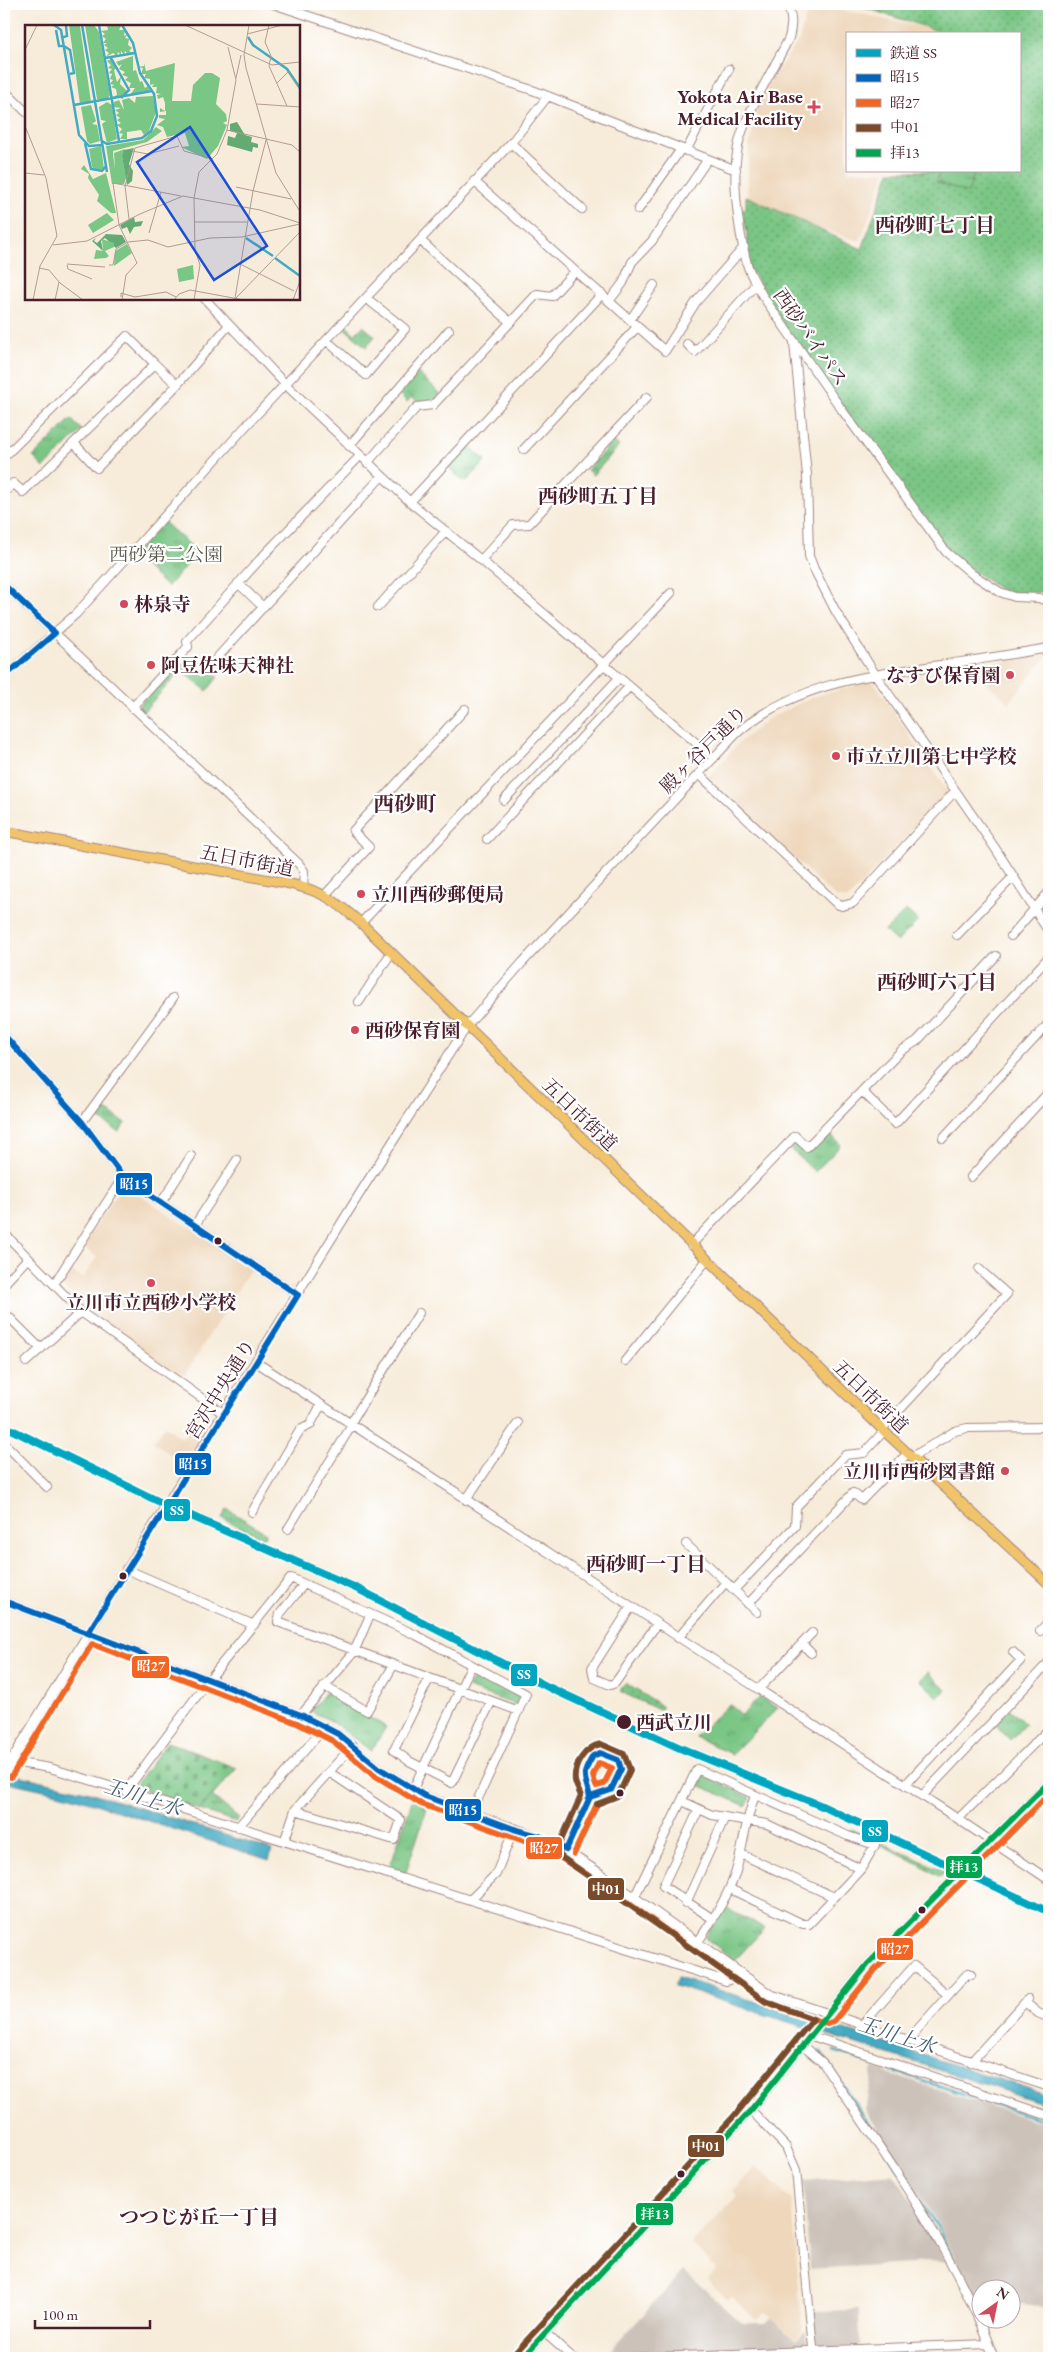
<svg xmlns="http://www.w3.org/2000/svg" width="1053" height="2362" viewBox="0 0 1053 2362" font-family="'EB Garamond','Noto Serif JP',serif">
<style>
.built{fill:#eed7bb}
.industrial{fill:#ccc2b9}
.grass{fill:url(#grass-dots);stroke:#627258}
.cemetery{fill:url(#cemetery-stones);stroke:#627258}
.park{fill:url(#park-tufts);stroke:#627258}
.water{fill:#42aac2;stroke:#466476}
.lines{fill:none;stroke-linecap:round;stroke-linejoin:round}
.stream{stroke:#42aac2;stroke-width:2.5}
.minor-casing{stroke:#a08682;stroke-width:10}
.major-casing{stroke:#a08682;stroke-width:11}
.minor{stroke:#fff;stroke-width:8}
.major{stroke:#f1c36a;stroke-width:9}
.bus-1-casing{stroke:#fff;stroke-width:10}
.bus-2-casing{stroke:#fff;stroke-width:10}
.bus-3-casing{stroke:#fff;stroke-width:10}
.bus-4-casing{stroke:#fff;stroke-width:10}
.bus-1{stroke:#0065bd;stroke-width:6}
.bus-2{stroke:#f26522;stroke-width:6}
.bus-3{stroke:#7a4b2a;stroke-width:6}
.bus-4{stroke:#00a651;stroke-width:6}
.rail-1-casing{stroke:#fff;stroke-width:11}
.rail-1{stroke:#00a6bf;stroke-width:8}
.poi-dot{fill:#d1495b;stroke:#fff;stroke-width:2}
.bus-dot{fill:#4a1f2b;stroke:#fff;stroke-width:2}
.labels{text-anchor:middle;stroke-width:4.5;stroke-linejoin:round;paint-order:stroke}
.poi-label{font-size:19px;font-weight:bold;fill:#4a1f2b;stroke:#fff;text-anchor:start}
.street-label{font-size:19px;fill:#4a1f2b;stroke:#fff}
.park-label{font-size:19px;fill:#5b594a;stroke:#fff}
.stop-label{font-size:19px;font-weight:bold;fill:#4a1f2b;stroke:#fff;text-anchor:start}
.neighbourhood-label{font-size:20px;font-weight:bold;fill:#4a1f2b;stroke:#fff}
.water-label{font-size:20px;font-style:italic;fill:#465e6f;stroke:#fff}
.quarter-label{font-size:21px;font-weight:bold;fill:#4a1f2b;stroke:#fff}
.inset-river{fill:none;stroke:#42aac2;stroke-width:2.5}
.inset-road{fill:none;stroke:#b29a94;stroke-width:1}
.view{fill:#1d4ed8;fill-opacity:0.15;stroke:#1d4ed8;stroke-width:2.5}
.inset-edge{fill:none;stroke:#4a1f2b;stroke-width:2.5}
.line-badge{stroke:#fff;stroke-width:2}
.badge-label{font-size:14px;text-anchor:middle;font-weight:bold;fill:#fff}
</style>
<defs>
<pattern id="grass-dots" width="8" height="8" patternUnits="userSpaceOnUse" patternTransform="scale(1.25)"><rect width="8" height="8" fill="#7ac685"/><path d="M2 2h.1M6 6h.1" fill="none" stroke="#66a06d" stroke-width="1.8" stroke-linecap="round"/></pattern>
<pattern id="cemetery-stones" width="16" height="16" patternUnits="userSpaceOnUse" patternTransform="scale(1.25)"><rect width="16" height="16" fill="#7ac685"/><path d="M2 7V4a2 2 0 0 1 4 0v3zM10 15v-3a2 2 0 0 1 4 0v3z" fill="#66a06d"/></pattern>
<pattern id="park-tufts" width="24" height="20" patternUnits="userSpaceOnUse" patternTransform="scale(1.25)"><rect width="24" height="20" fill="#7ac685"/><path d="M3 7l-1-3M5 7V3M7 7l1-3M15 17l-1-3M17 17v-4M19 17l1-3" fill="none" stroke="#66a06d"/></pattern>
</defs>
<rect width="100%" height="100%" fill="#fff"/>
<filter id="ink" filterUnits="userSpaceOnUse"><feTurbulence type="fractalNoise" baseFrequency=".02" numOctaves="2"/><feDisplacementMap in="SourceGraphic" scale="10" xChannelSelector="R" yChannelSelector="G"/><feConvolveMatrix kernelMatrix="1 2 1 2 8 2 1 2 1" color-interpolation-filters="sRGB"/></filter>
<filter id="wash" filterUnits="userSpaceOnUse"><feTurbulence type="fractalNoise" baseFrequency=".0096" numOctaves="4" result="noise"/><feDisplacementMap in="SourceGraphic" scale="20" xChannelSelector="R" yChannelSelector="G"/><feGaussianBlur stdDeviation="1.12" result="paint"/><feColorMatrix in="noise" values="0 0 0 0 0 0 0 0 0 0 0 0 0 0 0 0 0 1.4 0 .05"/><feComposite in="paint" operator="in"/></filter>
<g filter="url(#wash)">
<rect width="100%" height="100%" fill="#f7ecda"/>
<path class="built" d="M816 4 939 31 938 34H847V171H886L860 241 747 206 749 146 760 96 799 40 808 9Z
M1049 654 1009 703 977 674 985 665Z
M870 681 874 682 948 792 848 899 835 897 708 777 740 742 769 718 813 697Z
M123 1184 251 1268 182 1379 84 1309 61 1285 60 1281 68 1269 83 1278 97 1257 82 1247Z
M195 1425 205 1431 184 1464 153 1442 165 1426 182 1438Z
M756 2166 792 2201 802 2331 796 2339 765 2312 756 2320 731 2296 728 2299 707 2280 716 2269 692 2243 738 2196 733 2191Z"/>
<path class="industrial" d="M873 2068 1049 2125V2307L1011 2303 1010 2290H980V2300H977L938 2224 865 2109Z
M893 2173 922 2217 946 2261 810 2269 803 2181Z
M684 2271 742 2323H766L771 2318 796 2340 806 2330 807 2342 803 2346 607 2354Z
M859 2310 860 2346 821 2348 816 2344 813 2311Z"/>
<path class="grass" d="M854 4H1049V591L1008 595 946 552 794 342 747 264V233L742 208 746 209V196L862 249 890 171H1019V34H938V31Z
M625 1683 663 1707 659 1710 621 1692V1689Z
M852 1829 946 1872 940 1877C911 1858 881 1843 847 1833Z"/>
<path class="cemetery" d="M167 1742 237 1768 200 1810 134 1787Z"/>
<path class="park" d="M940 171H975L968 193 936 182Z
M345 325 355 334 363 326 375 336 366 347 343 327Z
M418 373 440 394 432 403 420 404 412 397 407 402 399 394Z
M71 419 82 430 44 468 33 457Z
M613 441 619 446 593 475 587 470Z
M467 444 486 461 465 483 446 465Z
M164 522 198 552 167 587 133 555Z
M177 663 188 671 193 666 205 676 210 671 218 677 207 691 181 670 144 711 138 706Z
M906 910 918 921 897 942 885 931Z
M100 1106 125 1123 119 1132 94 1115Z
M828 1132 841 1145 815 1172 791 1149 797 1142 808 1152Z
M227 1509 266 1533 263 1538 222 1518Z
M476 1672 520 1695 516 1705 468 1688Z
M928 1672 946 1690 938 1697 920 1680Z
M326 1692 386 1727 371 1751 331 1721 311 1711Z
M760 1697 778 1708 732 1754 695 1737 729 1704 742 1715Z
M1010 1709 1025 1724 1010 1740 995 1724Z
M702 1775 748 1796 750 1799 746 1806 694 1783 698 1776Z
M212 1796 239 1818 236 1822 200 1810Z
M413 1798 428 1805 405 1875 389 1869Z
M723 1907 765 1928 735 1960 705 1938Z"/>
<path class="water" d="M4 1772 86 1791 272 1850 269 1860 71 1796 4 1781Z
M678 1977 1049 2095V2105L675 1986Z"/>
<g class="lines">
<path class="stream" d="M820 2051 938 2228 958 2269
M834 2051 1049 2122
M983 2320 999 2358"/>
</g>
</g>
<g filter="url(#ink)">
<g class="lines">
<g class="minor-casing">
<path id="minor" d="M273 4 535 91 736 170
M786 4C793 16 792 25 789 38 773 70 751 104 740 138 730 173 738 229 747 264 750 275 757 285 762 295L842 410 946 552 972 574 1000 592 1015 597 1039 598 1049 602
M4 90 26 112
M511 143 582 209
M686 151 729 69
M474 181 665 351 696 302 744 247
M638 210 681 149
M420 240 510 322
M205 299 285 384 410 502 481 560 714 758
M610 300 623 283 632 262 652 241 708 159
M630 320 654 285
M327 341 366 375 405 329 366 298
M794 343 807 475 809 556 814 569 836 612 875 674 995 848 1049 932
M687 344 695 352 756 284
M74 443 97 468 177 385 229 325
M349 446 449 330
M524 449 638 326
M4 457 127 336 155 364
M367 463 417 407 433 405 537 294 552 296 575 271
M4 493 13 483 23 492 155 364 177 385
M410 502 602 294
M481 560 513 525 529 524 647 397
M238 583 263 607
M4 585 299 864 304 871 303 887
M378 607 446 531
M178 658 186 665
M206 670 382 476
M4 677 76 614 246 426 511 143 548 96
M132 708 188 647 187 641 263 556 360 456
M699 774 837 904 842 906 853 903 955 791
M504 800 619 678
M487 839 629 687
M325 895 369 847 353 831 465 709
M361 923 671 593
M957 935 1013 877
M1011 936 1049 892
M359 1002 391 953
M4 1035 82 1122 123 1177 298 1295
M862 1091 895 1124 1049 957
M82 1122 173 998
M943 1138 1049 1023
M971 1177 1049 1092
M161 1203 191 1156
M195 1225 237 1160
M4 1233 81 1312 224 1414
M691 1245 795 1136 807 1147 901 1051 917 1041 996 956
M4 1284 28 1258
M54 1284 123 1177
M4 1312 41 1349
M625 1361 707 1260
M26 1362 81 1312
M256 1362 958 1819 1049 1880
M350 1424 419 1313
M882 1429 1007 1294 979 1269
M4 1451 8 1447 47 1487
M912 1457 955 1431 967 1428 1049 1427
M466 1500 518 1423
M252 1512 300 1430 310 1425 321 1405
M288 1529 352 1425
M686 1544 757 1612
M126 1569 254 1625
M304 1584 280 1614 278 1622 519 1711
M734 1590 795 1526 796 1507 845 1455 864 1453 884 1431
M4 1601 301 1715 338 1734 379 1768 425 1796 553 1842 612 1881 770 1994 1049 2087
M748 1604 853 1493 862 1500 908 1453
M631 1607 592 1668 594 1678 610 1685 615 1683 657 1624
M1040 1631 1049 1621
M678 1638 726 1582
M802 1644 811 1653
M429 1679 394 1750 409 1761 452 1783 491 1702
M324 1686 367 1711 393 1666
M759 1689 812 1633
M301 1715 354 1652 370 1615
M6 1761 50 1768 126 1791 726 1981 731 1979 738 1972
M4 1772 166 1505 365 1185 467 1026 522 963 736 734C792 684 869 675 940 665 977 660 1013 654 1049 648
M905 1785 1021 1660 1013 1652
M413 1789 471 1666
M126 1791 208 1681 291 1578 416 1635 526 1694 471 1814
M922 1796 1049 1662
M682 1801 712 1815 767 1824 861 1869
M699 1809 663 1886 713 1919
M295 1810 394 1840 401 1820 329 1772
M958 1819 1047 1731
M238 1827 325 1727
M284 1842 295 1810 353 1745
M566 1850 590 1797C589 1790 586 1787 584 1781 582 1772 589 1763 593 1756L600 1753 618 1760 621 1769 611 1790C606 1794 597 1793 590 1797
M741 1854 834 1897
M634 1898 697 1769 848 1836 875 1845 861 1869 809 1924H803L730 1889
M470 1900 496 1874 514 1829
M686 1903 725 1817
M698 1942C713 1919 728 1897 736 1871 744 1845 745 1820 755 1796
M1025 2002 1038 2013 1049 2018
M862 2025 914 1966 948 1995
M812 2036 1049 2116
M908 2040 968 1973 971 1975
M804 2047 823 2063C886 2157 955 2250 994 2358
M971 2062 1028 1999
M751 2110 786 2147 796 2170 814 2358
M545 2333 573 2358
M522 2358 751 2110 868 1964 1049 1782
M630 2358 988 2344"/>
</g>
<g class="major-casing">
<path id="major" d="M4 831 286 883C323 891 333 899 361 923L884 1431 1049 1584"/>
</g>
<use href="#minor" class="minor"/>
<use href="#major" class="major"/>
<g class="bus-1-casing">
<path id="bus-1" d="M4 585 55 633 4 677
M4 1035 82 1122 123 1177 298 1295 88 1633
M4 1601 301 1715 338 1734 379 1768 425 1796 514 1829 542 1837 566 1850 590 1797
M600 1753 618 1760 621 1769 611 1790 590 1797C585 1775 580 1778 593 1756Z"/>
</g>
<g class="bus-2-casing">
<path id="bus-2" d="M599 1763 612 1768 604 1784 596 1786 593 1776Z
M11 1777 92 1644 297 1723 333 1741 374 1775 421 1804 549 1850 607 1888 766 2002 827 2024 834 2021 875 1970 1049 1794
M574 1854 597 1804"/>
</g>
<g class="bus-3-casing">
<path id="bus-3" d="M516 2352 735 2115 813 2019 765 2001 560 1856 558 1847 581 1796C579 1791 576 1786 575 1781 573 1765 585 1747 601 1744L624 1754 630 1770 618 1796 597 1804"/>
</g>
<g class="bus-4-casing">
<path id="bus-4" d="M522 2358 751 2110 868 1964 1049 1782"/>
</g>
<use href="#bus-1" class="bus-1"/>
<use href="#bus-2" class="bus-2"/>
<use href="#bus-3" class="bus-3"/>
<use href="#bus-4" class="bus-4"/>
<g class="rail-1-casing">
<path id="rail-1" d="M4 1426 166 1505 358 1589 548 1687 680 1748 822 1806 1049 1912"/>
</g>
<use href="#rail-1" class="rail-1"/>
</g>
</g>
<g class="poi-dot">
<path d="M811.5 99.5h5v5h5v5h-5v5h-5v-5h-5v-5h5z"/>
<circle cx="124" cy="604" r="5"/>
<circle cx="151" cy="665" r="5"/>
<circle cx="1010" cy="675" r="5"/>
<circle cx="836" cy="756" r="5"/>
<circle cx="361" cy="894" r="5"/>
<circle cx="355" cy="1030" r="5"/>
<circle cx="151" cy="1283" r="5"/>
<circle cx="1005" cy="1471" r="5"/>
</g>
<g class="bus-dot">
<circle cx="218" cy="1241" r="4.5"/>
<circle cx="123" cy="1576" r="4.5"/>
<circle cx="624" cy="1722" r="8"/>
<circle cx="620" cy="1793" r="4.5"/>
<circle cx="922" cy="1910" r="4.5"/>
<circle cx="681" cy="2174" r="4.5"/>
</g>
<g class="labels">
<g class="poi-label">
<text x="803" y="103" text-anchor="end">Yokota Air Base<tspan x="803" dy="22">Medical Facility</tspan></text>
<text x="134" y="611">林泉寺</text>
<text x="161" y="672">阿豆佐味天神社</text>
<text x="1000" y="682" text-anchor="end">なすび保育園</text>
<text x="846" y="763">市立立川第七中学校</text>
<text x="371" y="901">立川西砂郵便局</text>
<text x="365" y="1037">西砂保育園</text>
<text x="151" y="1309" text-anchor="middle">立川市立西砂小学校</text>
<text x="995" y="1478" text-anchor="end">立川市西砂図書館</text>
</g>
<g class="street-label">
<text transform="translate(811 337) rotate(55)" y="7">西砂バイパス</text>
<text transform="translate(703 749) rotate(-45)" y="7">殿ヶ谷戸通り</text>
<text transform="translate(247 860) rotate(11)" y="7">五日市街道</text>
<text transform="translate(580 1114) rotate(44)" y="7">五日市街道</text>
<text transform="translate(220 1389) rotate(-58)" y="7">宮沢中央通り</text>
<text transform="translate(871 1396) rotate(44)" y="7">五日市街道</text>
</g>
<g class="park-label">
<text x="166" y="561">西砂第二公園</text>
</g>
<g class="stop-label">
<text x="636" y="1729">西武立川</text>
</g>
<g class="neighbourhood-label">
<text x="935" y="232">西砂町七丁目</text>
<text x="598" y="503">西砂町五丁目</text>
<text x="937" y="989">西砂町六丁目</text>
<text x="646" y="1571">西砂町一丁目</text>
<text x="199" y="2224">つつじが丘一丁目</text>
</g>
<g class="water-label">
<text transform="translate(143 1797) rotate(18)" y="7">玉川上水</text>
<text transform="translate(897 2035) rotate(18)" y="7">玉川上水</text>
</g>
<g class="quarter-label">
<text x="405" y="811">西砂町</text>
</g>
</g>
<g transform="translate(25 25)">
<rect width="275" height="275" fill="#f7ecda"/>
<path d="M44 0 55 1 66 77 55 79ZM60 0H69L74 7 85 70 82 75 72 74ZM82 0 96 1 94 5H100L99 11 103 9 100 13 104 14 103 20 107 23 104 26 108 28 103 29 100 26 99 30 96 26V30L93 27 92 31 88 28 81 32 84 28 80 25 83 23 79 20 82 18H78L81 14 77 11 80 9 76 6 83 5ZM108 31V46L111 45 115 57 117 56 120 63 123 61 125 67 105 70 110 63H104L106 58 100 55 103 52 97 50 100 47 94 44 97 39 94 41 91 37ZM86 34 92 43 89 45 92 57 96 51 95 59 103 67 96 72H88L92 70 91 64 86 62 89 60 85 59 88 55 85 54 87 49 84 48 87 44 83 43 86 40 82 36ZM119 38 121 46 150 38 147 76H166L168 60 180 48H187L195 53 191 79 201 89 202 96 198 98 202 100 193 121 182 134 156 122 164 121 160 108 142 112 138 102 132 100 140 94 134 93V90H141V86L135 87V83L140 86V78L138 72 133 74 132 70 136 69 131 68 132 62H127L129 59 125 60V54L119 53 121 49H116L118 43 113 42 119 41ZM128 71 131 87 124 106 119 110 116 105 102 107V114H95L98 109 94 108 97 104 92 100 96 98 92 95 95 93 91 90 94 88 90 85 96 83 89 82V77L94 75 99 85 97 75 104 73 110 78 111 72ZM82 77 87 80 92 114 82 118 77 99 81 96 76 95 74 82ZM66 80 71 96 67 99 72 100 75 116 65 119 62 116 56 82ZM131 102 137 106 122 117 88 126V130L90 144 89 128 100 124 97 131 101 153 99 159H87L81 121 118 115ZM76 121 79 144 71 146 67 142 64 124ZM59 140 68 154 81 148 91 188H86L72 176 74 170 63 153 64 149 56 144ZM82 188 89 195 68 208 63 200Z" fill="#7ac685"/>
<path d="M212 97 220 110 227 112 226 117 233 119V123L228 122 227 127 202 120 203 111 210 113 212 108 205 106V99ZM109 123 104 139 108 146 107 156 102 160 97 131 99 125ZM109 192 110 197 118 196 116 201 109 202 105 209 102 202 97 204 95 200ZM81 209 97 210 101 217 91 223 80 213 76 216 78 226 67 216 71 213 69 216 72 218Z" fill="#63ab72"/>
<path d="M102 219 107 228 89 241 90 226ZM168 240 169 254 154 257 152 244Z" fill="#7ac685"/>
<path d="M77 214 89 218V222L80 226 84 231 81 233 69 234 71 225 78 226Z" fill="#7ac685"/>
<path class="inset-river" d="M29 0 36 5 54 110 64 121 78 120M57 0 82 147M74 0 94 116M31 5 34 21H38M223 12 228 20 262 44 275 63M36 13 42 11 41 1M39 21 45 25 49 48 45 49M80 33 110 28M86 33 104 65 96 73M49 80 127 66M77 116 82 119 117 113 126 106 132 91 129 69 115 48 108 18 97 0M60 118 66 144 77 146 81 141M221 213 248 231M250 233 275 251"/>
<path class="inset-road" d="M160 0 247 40 275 37M224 0 219 30 221 43 251 148 274 185M244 0 240 17 246 31 244 41 262 81M222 9 258 0M0 25 12 0M211 53 216 30M252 58 263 47 275 65M232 79 275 82M0 101 21 153 32 211 15 241 8 275M202 105 267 120 275 127M107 126 123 129 154 121M0 148 19 150M211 162 266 174M275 172V192M104 194 100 161 110 123 152 111 159 126 188 134M170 197H222M94 200 88 158 156 171M94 200 112 238 101 250 97 275M124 208 136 167M28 220 62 216 115 189 158 171 235 185 275 198M42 239 80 242M215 239 269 266M42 240 43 244 67 254M84 240H88L91 224 103 217 123 215 143 222 185 213 217 212 275 199M14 243 24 245 35 258 58 275M96 272V268L110 272 141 267 151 272M210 273 228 166 241 115M30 275 34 257M149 275 154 269 165 265 219 275M169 275 175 240 170 225 169 173 174 147 192 129 202 105 211 55 203 22M209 275 275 207M268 275 275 256"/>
<path class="view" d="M165 102 242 221 189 255 112 137Z"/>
<rect width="275" height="275" class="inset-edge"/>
</g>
<g class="line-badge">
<rect x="115" y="1172" width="38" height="24" rx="5" fill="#0065bd"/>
<rect x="174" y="1452" width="38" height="24" rx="5" fill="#0065bd"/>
<rect x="163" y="1498" width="28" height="24" rx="5" fill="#00a6bf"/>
<rect x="131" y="1655" width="39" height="24" rx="5" fill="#f26522"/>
<rect x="510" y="1663" width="28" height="24" rx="5" fill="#00a6bf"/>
<rect x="444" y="1798" width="38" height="24" rx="5" fill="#0065bd"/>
<rect x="861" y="1819" width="28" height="24" rx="5" fill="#00a6bf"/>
<rect x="525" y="1836" width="38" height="24" rx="5" fill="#f26522"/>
<rect x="945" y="1855" width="38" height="24" rx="5" fill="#00a651"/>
<rect x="587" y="1877" width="38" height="24" rx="5" fill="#7a4b2a"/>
<rect x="876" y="1937" width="38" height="24" rx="5" fill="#f26522"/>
<rect x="687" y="2134" width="38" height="24" rx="5" fill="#7a4b2a"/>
<rect x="635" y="2202" width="39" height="24" rx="5" fill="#00a651"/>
</g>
<g class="badge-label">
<text x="134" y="1189">昭15</text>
<text x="193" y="1469">昭15</text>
<text x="177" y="1515">SS</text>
<text x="151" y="1671">昭27</text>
<text x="524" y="1679">SS</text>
<text x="463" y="1815">昭15</text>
<text x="875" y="1836">SS</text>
<text x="544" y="1853">昭27</text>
<text x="964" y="1872">拝13</text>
<text x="606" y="1894">中01</text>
<text x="895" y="1954">昭27</text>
<text x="706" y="2151">中01</text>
<text x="655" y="2219">拝13</text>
</g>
<rect width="1053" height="2362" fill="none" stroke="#fff" stroke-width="20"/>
<rect x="846" y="32" width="175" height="140" fill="#ffffff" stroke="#b7a5aa"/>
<rect x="856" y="49" width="25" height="8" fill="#00a6bf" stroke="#b7a5aa"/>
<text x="890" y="58" font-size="15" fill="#4a1f2b">鉄道 SS</text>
<rect x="856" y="74" width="25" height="8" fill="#0065bd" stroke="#b7a5aa"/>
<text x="890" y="82" font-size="15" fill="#4a1f2b">昭15</text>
<rect x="856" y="99" width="25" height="8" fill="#f26522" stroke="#b7a5aa"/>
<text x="890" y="108" font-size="15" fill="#4a1f2b">昭27</text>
<rect x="856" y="124" width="25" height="8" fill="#7a4b2a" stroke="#b7a5aa"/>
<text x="890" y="132" font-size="15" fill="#4a1f2b">中01</text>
<rect x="856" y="149" width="25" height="8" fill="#00a651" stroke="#b7a5aa"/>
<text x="890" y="158" font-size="15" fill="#4a1f2b">拝13</text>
<g transform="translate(996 2304) rotate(33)"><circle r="24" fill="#ffffff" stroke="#b7a5aa"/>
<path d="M0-4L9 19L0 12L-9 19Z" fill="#d1495b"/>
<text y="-8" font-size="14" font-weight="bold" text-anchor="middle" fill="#4a1f2b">N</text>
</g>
<path d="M35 2320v8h115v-8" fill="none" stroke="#4a1f2b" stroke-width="2.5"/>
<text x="42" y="2320" font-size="15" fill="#4a1f2b" stroke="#ffffff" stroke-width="4" paint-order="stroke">100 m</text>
</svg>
